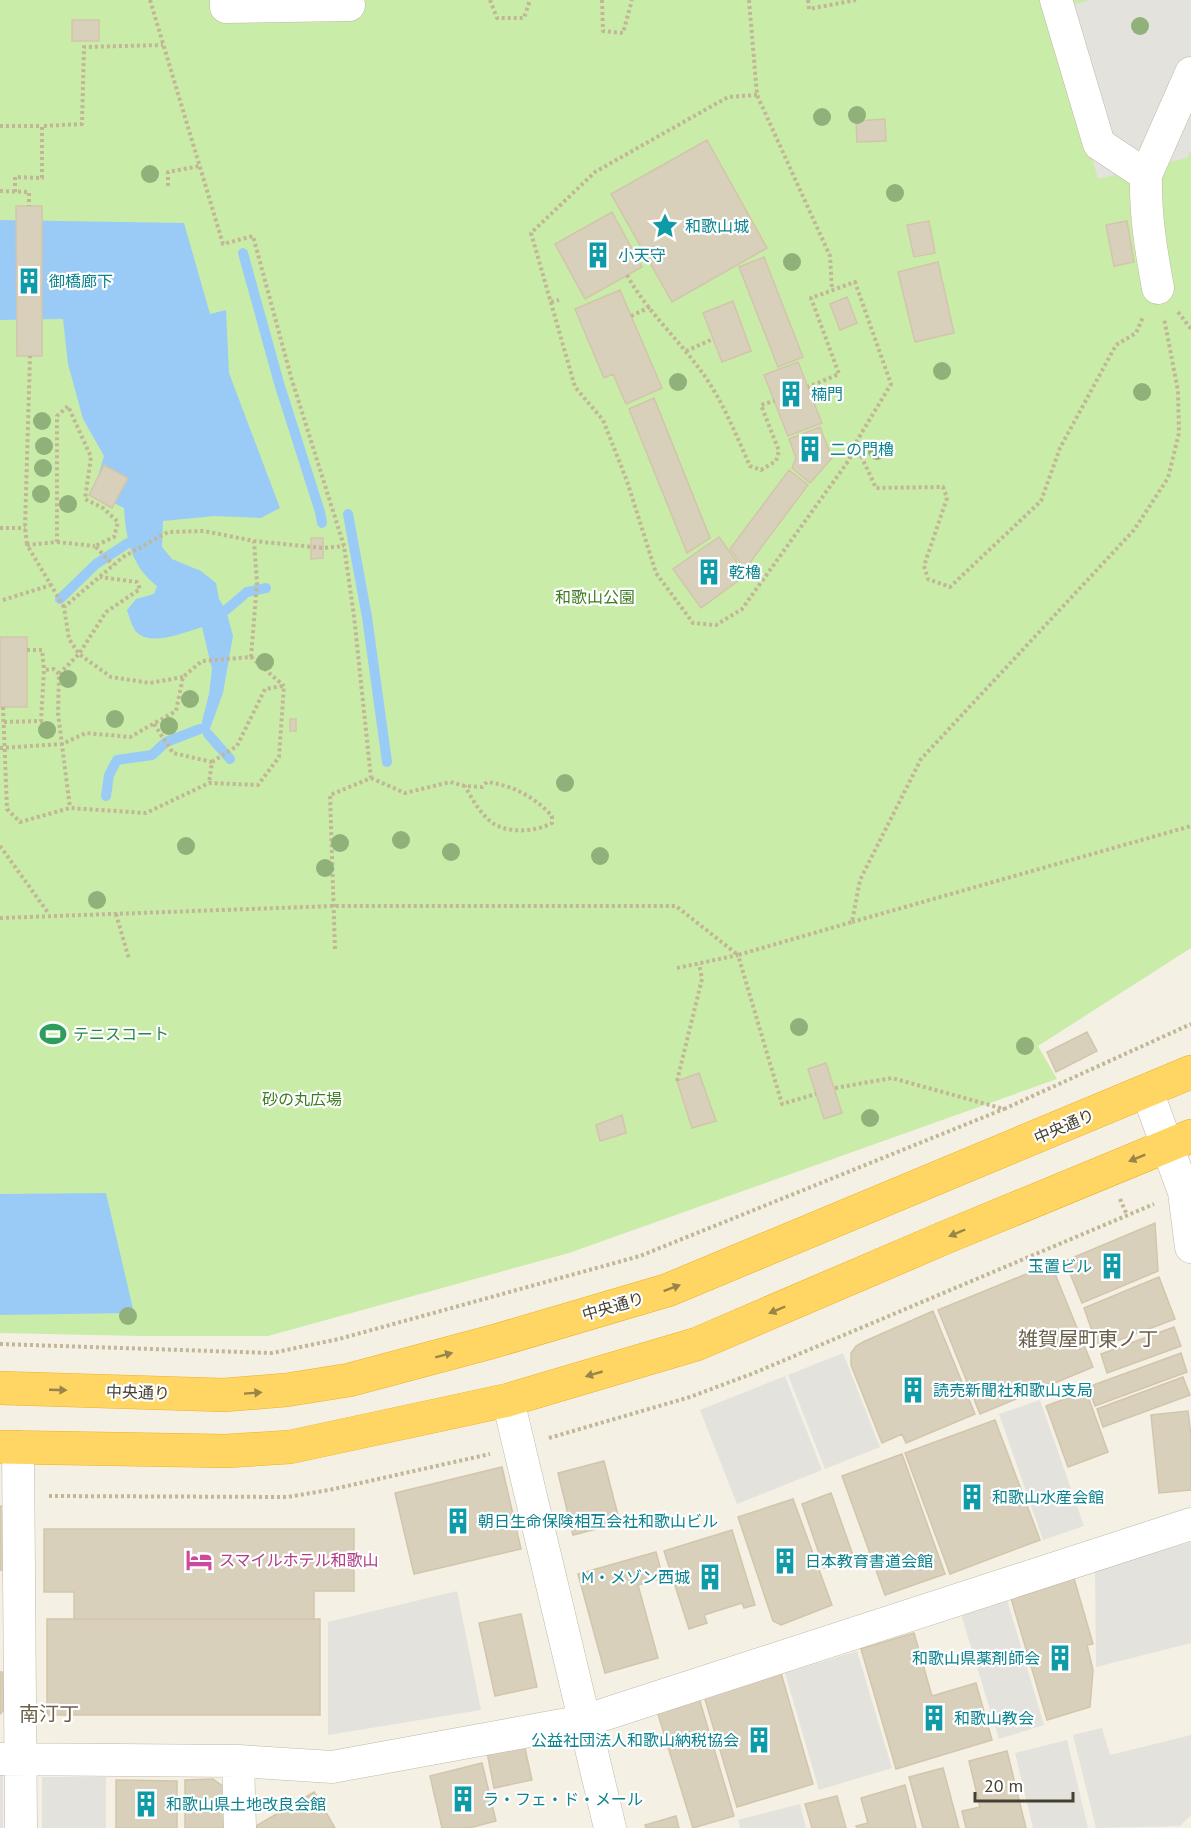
<svg xmlns="http://www.w3.org/2000/svg" width="1191" height="1828" viewBox="0 0 1191 1828" font-family="'PT Sans','Noto Sans JP',sans-serif">
<style>
.green{fill:#c9eca9}
.parking{fill:#e4e2dd}
.water{fill:#9acbf7}
.lines{fill:none;stroke-linecap:round;stroke-linejoin:round}
.stream{stroke:#9acbf7;stroke-width:10}
.building{fill:#d9d0bb;stroke:#d2c5ab;stroke-width:1.5}
.minor-casing{stroke:#c0b9a6;stroke-width:33}
.highway-casing{stroke:#ebb026;stroke-width:34}
.path{stroke:#c3b696;stroke-width:4;stroke-dasharray:3 3;stroke-linecap:butt}
.minor{stroke:#fff;stroke-width:32}
.highway{stroke:#ffd664;stroke-width:33}
.tree{fill:#90b179}
.oneway{fill:#998449}
.labels{text-anchor:middle;stroke-width:4.5;stroke-linejoin:round;paint-order:stroke}
.culture-label{font-size:16px;fill:#0d838f;stroke:#fff;text-anchor:start}
.park-label{font-size:16px;fill:#3e7d21;stroke:#fff}
.leisure-label{font-size:16px;fill:#27864d;stroke:#fff;text-anchor:start}
.street-label{font-size:16px;fill:#464033;stroke:#fff}
.hotel-label{font-size:16px;fill:#b23c85;stroke:#fff;text-anchor:start}
.quarter-label{font-size:20px;fill:#6a5f4a;stroke:#fff}
</style>
<rect width="100%" height="100%" fill="#f4f0e4"/>
<path class="green" d="M0 0H1191V948L1038 1046 1057 1079 569 1253 268 1336H141L0 1333Z"/>
<path class="parking" d="M1090 0H1191V151L1187 158 1098 179 1050 11Z
M843 1353 880 1447 825 1469 788 1375Z
M785 1376 822 1470 737 1504 700 1410Z
M1040 1400 1084 1526 1043 1540 999 1414Z
M1191 1542V1643L1096 1667 1095 1570Z
M457 1591 481 1710 328 1735V1622Z
M1006 1596 1044 1725 999 1739 960 1611Z
M857 1651 892 1768 819 1790 785 1673Z
M1102 1728 1110 1755 1191 1735V1815L1180 1826 1096 1828 1073 1735Z
M1067 1740 1088 1828H1033L1015 1753Z
M0 1772H3V1828H0Z
M42 1777H106V1828H42Z
M800 1804 806 1828H740L738 1820Z"/>
<path class="water" d="M0 220 184 223 210 314 226 310 229 373 280 508 261 518 215 516 163 521 162 547 172 559 201 571 216 583 219 599 226 610 233 636 223 693 208 734 200 729 209 694 212 669 202 627C185 632 147 649 134 629 131 623 129 616 127 610L136 599 154 594 157 586C131 566 126 539 124 508L93 493 104 456 83 419 68 364 63 319 0 320Z
M106 1193 134 1313 0 1315V1194Z"/>
<g class="lines">
<path class="stream" d="M243 253 279 383 320 512 322 523
M348 514 367 617 387 762
M60 599 96 564 128 543
M226 610 247 592 266 588
M208 734 230 759
M106 796 109 775 117 760 152 755 166 742 200 729"/>
</g>
<path class="building" d="M72 20H99V41H72Z
M885 119 886 141 857 142 856 121Z
M707 140 767 248 672 302 611 194Z
M16 206H42V356H17Z
M612 212 642 267 585 299 555 244Z
M929 221 935 253 914 257 907 225Z
M1127 221 1134 262 1114 266 1106 225Z
M764 257 803 357 778 367 739 267Z
M938 262 954 333 915 342 898 272Z
M620 290 662 388 626 404 613 374 604 378 575 309Z
M847 297 857 323 840 330 830 304Z
M733 301 751 351 722 362 703 313Z
M798 362 822 423 788 436 764 375Z
M654 398 710 538 687 553 629 409Z
M820 427 832 458 810 483 792 468 796 458 789 439Z
M104 465 128 478 112 508 89 495Z
M789 470 808 485 745 569 730 549Z
M719 537 746 575 701 608 673 569Z
M311 538H323V558L311 559Z
M0 637H27V707H0Z
M290 719H296V731H290Z
M1087 1032 1097 1051 1056 1072 1047 1052Z
M826 1063 842 1113 824 1119 808 1069Z
M699 1073 716 1121 692 1128 677 1081Z
M622 1115 626 1133 600 1141 596 1125Z
M1155 1223 1158 1271 1082 1303 1065 1261Z
M1051 1264 1093 1367 980 1414 938 1310Z
M1159 1277 1175 1319 1098 1348 1084 1308Z
M933 1311 975 1414 906 1443 902 1434 882 1443 851 1365V1353L856 1346 863 1342Z
M1174 1327 1181 1346 1107 1373 1101 1354Z
M1181 1353 1187 1372 1095 1406 1088 1387Z
M1183 1377 1190 1395 1103 1427 1097 1409Z
M1086 1391 1108 1452 1068 1467 1046 1406Z
M1188 1411 1191 1436V1490L1159 1493 1151 1415Z
M995 1420 1040 1540 950 1574 905 1453Z
M902 1454 945 1574 885 1595 842 1476Z
M604 1461 620 1523 573 1535 558 1473Z
M502 1467 521 1549 414 1574 395 1493Z
M831 1493 854 1558 824 1568 802 1504Z
M793 1499 832 1605 781 1625 773 1621 738 1517Z
M0 1506H6V1570H0Z
M44 1529H354V1591H314V1619H74V1592H44Z
M732 1530 755 1605 744 1608 742 1603 704 1615 707 1623 689 1629 664 1551Z
M656 1552 663 1578 638 1585 658 1658 605 1673 578 1574Z
M1073 1575 1093 1644 1087 1645 1093 1670 1090 1707 1047 1720 1010 1595Z
M521 1614 537 1687 495 1696 479 1623Z
M47 1619H320V1715H47Z
M914 1633 932 1696 976 1683 992 1740 896 1769 861 1649Z
M0 1672H3L4 1710 0 1714Z
M781 1673 813 1784 737 1807 704 1696Z
M699 1698 734 1816 693 1828 657 1711Z
M524 1744 532 1780 494 1788 487 1752Z
M1007 1751 1026 1828H966L962 1811 980 1807 969 1761Z
M482 1763 496 1821 469 1828H442L430 1776Z
M943 1768 959 1828H923L909 1777Z
M213 1779 228 1790V1828H185V1780Z
M116 1780 177 1781V1828H116Z
M905 1785 916 1828H857L856 1826 868 1823 861 1798Z
M314 1792 335 1828H255L254 1827Z
M837 1796 846 1828H812L805 1804Z
M676 1816 679 1828H646L645 1825Z"/>
<g class="lines">
<g class="minor-casing">
<path id="minor" d="M226 0V7L349 5
M1056 0 1099 144 1146 175C1145 214 1151 250 1158 288
M1146 175 1191 73
M1147 1091 1184 1192 1191 1247
M508 1400 610 1828
M18 1447 21 1828
M0 1759 238 1761 332 1767 584 1721 1191 1524
M238 1761 240 1828"/>
</g>
<g class="highway-casing">
<path id="highway" d="M0 1388 224 1395 286 1390 349 1380 495 1341 668 1290 1191 1072
M0 1447 226 1451 290 1447 508 1400 697 1344 944 1238 1191 1136"/>
</g>
<path class="path" d="M150 0 223 244 253 236 291 377 344 546 354 616 371 778 330 795 335 950
M490 0 497 18H524L530 0
M602 0 603 31 623 33 632 0
M749 0 757 95 830 256 832 289
M808 0 809 9 856 0
M757 95 728 97 595 172 531 233 575 387 603 420 627 481 656 573 693 623 716 625 742 609 849 460 855 444 891 384 855 282 811 298 839 374 808 387
M0 126H42
M168 186V172L200 166
M0 191 29 192V206
M15 192V177L42 178V126L82 124 84 47 163 45
M627 275C646 310 678 339 701 371 722 399 736 435 750 466L761 470 776 461 779 451 761 405 774 401
M551 302 559 300
M1178 312 1191 329
M631 316 650 307
M686 351 713 339
M856 445 876 488 943 487 947 498 924 566 928 579 950 587 1041 501 1060 448 1116 345 1136 333 1143 317
M0 528H25
M57 542 95 546
M27 544 25 528 30 356
M3 600 51 585
M64 607 27 545 57 542V416L68 406 91 457 85 499 103 508 118 522 114 537 95 546 113 565
M27 650H42L44 670
M251 657 257 583 254 541
M59 674 79 654 106 612 140 589 137 582 100 577
M183 677 150 683 111 677 79 654 69 639 64 607 123 557 168 532 204 531 254 541 323 548 344 546
M3 707 7 809 20 822 70 808 146 813 209 783 258 785 279 757 284 686
M4 722 41 721 44 670 54 669 59 674 58 713 70 808
M154 724 173 753 212 762 209 783
M0 748 62 744 86 733 130 737 176 711 183 677 202 661 251 657 284 686
M212 762 237 746 265 689 283 686
M371 778 405 793 450 782 465 786 482 787 487 782C512 785 535 797 552 816V823C536 832 507 834 491 822 480 813 472 799 465 786
M0 846 49 914
M116 914 129 959
M0 918 333 906H676L738 955 852 922 860 880 921 759 1134 530 1168 478 1179 433 1178 391 1164 318
M852 922 1191 826
M677 968 738 955 782 1104 816 1094
M677 1081 702 979 699 964
M835 1088 892 1078 1004 1109 1191 1024
M1120 1199 1127 1215
M0 1344 272 1353 339 1339 640 1256 1004 1109
M549 1438 690 1397 754 1373 1154 1204
M49 1496 287 1497 329 1490 490 1454"/>
<use href="#minor" class="minor"/>
<use href="#highway" class="highway"/>
</g>
<g class="tree">
<circle cx="1140" cy="26" r="9"/>
<circle cx="857" cy="115" r="9"/>
<circle cx="822" cy="117" r="9"/>
<circle cx="150" cy="174" r="9"/>
<circle cx="895" cy="193" r="9"/>
<circle cx="792" cy="262" r="9"/>
<circle cx="942" cy="371" r="9"/>
<circle cx="678" cy="382" r="9"/>
<circle cx="1142" cy="392" r="9"/>
<circle cx="42" cy="421" r="9"/>
<circle cx="44" cy="446" r="9"/>
<circle cx="877" cy="451" r="9"/>
<circle cx="43" cy="468" r="9"/>
<circle cx="41" cy="494" r="9"/>
<circle cx="68" cy="504" r="9"/>
<circle cx="265" cy="662" r="9"/>
<circle cx="68" cy="679" r="9"/>
<circle cx="190" cy="699" r="9"/>
<circle cx="115" cy="719" r="9"/>
<circle cx="169" cy="726" r="9"/>
<circle cx="47" cy="730" r="9"/>
<circle cx="565" cy="783" r="9"/>
<circle cx="401" cy="840" r="9"/>
<circle cx="340" cy="843" r="9"/>
<circle cx="186" cy="846" r="9"/>
<circle cx="451" cy="852" r="9"/>
<circle cx="600" cy="856" r="9"/>
<circle cx="325" cy="868" r="9"/>
<circle cx="97" cy="900" r="9"/>
<circle cx="799" cy="1027" r="9"/>
<circle cx="1025" cy="1046" r="9"/>
<circle cx="870" cy="1118" r="9"/>
<circle cx="128" cy="1316" r="9"/>
</g>
<defs><path id="oneway-solid" d="M-6-.8H1V-3.2L6.5 0L1 3.2V.8H-6Z" transform="scale(1.5)"/></defs>
<g class="oneway">
<use href="#oneway-solid" transform="translate(1137 1158) rotate(158)"/>
<use href="#oneway-solid" transform="translate(957 1233) rotate(157)"/>
<use href="#oneway-solid" transform="translate(672 1288) rotate(-21)"/>
<use href="#oneway-solid" transform="translate(777 1310) rotate(157)"/>
<use href="#oneway-solid" transform="translate(444 1355) rotate(-15)"/>
<use href="#oneway-solid" transform="translate(594 1374) rotate(164)"/>
<use href="#oneway-solid" transform="translate(58 1390) rotate(2)"/>
<use href="#oneway-solid" transform="translate(253 1393) rotate(-4)"/>
</g>
<defs>
<g id="sight-bare" transform="scale(2.07)"><path d="M0-6L1.8-2.2L6-1.7L2.9 1.2L3.7 5.4L0 3.3L-3.7 5.4L-2.9 1.2L-6-1.7L-1.8-2.2Z" fill="#0f9aa8" stroke="#fff" stroke-width="2.5" paint-order="stroke"/></g>
<g id="building-bare" transform="scale(2.07)"><path d="M-4-6H4V6H1V3H-1V6H-4ZM-2.5-4.3h1.7v1.8h-1.7ZM.8-4.3h1.7v1.8H.8ZM-2.5-1h1.7V.8h-1.7ZM.8-1h1.7V.8H.8Z" fill="#0f9aa8" stroke="#fff" stroke-width="2.5" paint-order="stroke"/></g>
<g id="stadium-bare" transform="scale(2.07)"><path d="M0-5a6.5 5 0 1 0 0 10a6.5 5 0 1 0 0-10ZM-3.5-1.8h7v3.6h-7Z" fill="#2e9e5b" stroke="#fff" stroke-width="2.5" paint-order="stroke"/></g>
<g id="hotel-bare" transform="scale(2.07)"><path d="M-6-4.5h1.5V1H6V5H4.5V3h-9V5H-6ZM-4 0a1.8 1.8 0 1 1 3.6 0ZM.5 0V-2.5h3Q6-2.5 6 0Z" fill="#d1479c" stroke="#fff" stroke-width="2.5" paint-order="stroke"/></g>
</defs>
<g fill-rule="evenodd">
<use href="#sight-bare" x="665" y="226"/>
<use href="#building-bare" x="598" y="255"/>
<use href="#building-bare" x="29" y="281"/>
<use href="#building-bare" x="791" y="394"/>
<use href="#building-bare" x="810" y="449"/>
<use href="#building-bare" x="709" y="572"/>
<use href="#stadium-bare" x="53" y="1034"/>
<use href="#building-bare" x="1112" y="1266"/>
<use href="#building-bare" x="913" y="1390"/>
<use href="#building-bare" x="972" y="1497"/>
<use href="#building-bare" x="458" y="1521"/>
<use href="#hotel-bare" x="199" y="1560"/>
<use href="#building-bare" x="785" y="1561"/>
<use href="#building-bare" x="710" y="1577"/>
<use href="#building-bare" x="1060" y="1658"/>
<use href="#building-bare" x="934" y="1718"/>
<use href="#building-bare" x="759" y="1740"/>
<use href="#building-bare" x="463" y="1799"/>
<use href="#building-bare" x="146" y="1804"/>
</g>
<g class="labels">
<g class="culture-label">
<text x="685" y="232">和歌山城</text>
<text x="618" y="261">小天守</text>
<text x="49" y="287">御橋廊下</text>
<text x="811" y="400">楠門</text>
<text x="830" y="455">二の門櫓</text>
<text x="729" y="578">乾櫓</text>
<text x="1092" y="1272" text-anchor="end">玉置ビル</text>
<text x="933" y="1396">読売新聞社和歌山支局</text>
<text x="992" y="1503">和歌山水産会館</text>
<text x="478" y="1527">朝日生命保険相互会社和歌山ビル</text>
<text x="805" y="1567">日本教育書道会館</text>
<text x="690" y="1583" text-anchor="end">M・メゾン西城</text>
<text x="1040" y="1664" text-anchor="end">和歌山県薬剤師会</text>
<text x="954" y="1724">和歌山教会</text>
<text x="739" y="1746" text-anchor="end">公益社団法人和歌山納税協会</text>
<text x="483" y="1805">ラ・フェ・ド・メール</text>
<text x="166" y="1810">和歌山県土地改良会館</text>
</g>
<g class="park-label">
<text x="595" y="603">和歌山公園</text>
<text x="302" y="1105">砂の丸広場</text>
</g>
<g class="leisure-label">
<text x="73" y="1040">テニスコート</text>
</g>
<g class="street-label">
<text transform="translate(1064 1126) rotate(-23)" y="6">中央通り</text>
<text transform="translate(613 1306) rotate(-16)" y="6">中央通り</text>
<text transform="translate(138 1392) rotate(2)" y="6">中央通り</text>
</g>
<g class="hotel-label">
<text x="219" y="1566">スマイルホテル和歌山</text>
</g>
<g class="quarter-label">
<text x="1088" y="1346">雑賀屋町東ノ丁</text>
<text x="49" y="1721">南汀丁</text>
</g>
</g>
<path d="M975 1792v9h98v-9" fill="none" stroke="#464033" stroke-width="3"/>
<text x="984" y="1792" font-size="18" fill="#464033" stroke="#ffffff" stroke-width="4.5" paint-order="stroke">20 m</text>
</svg>
